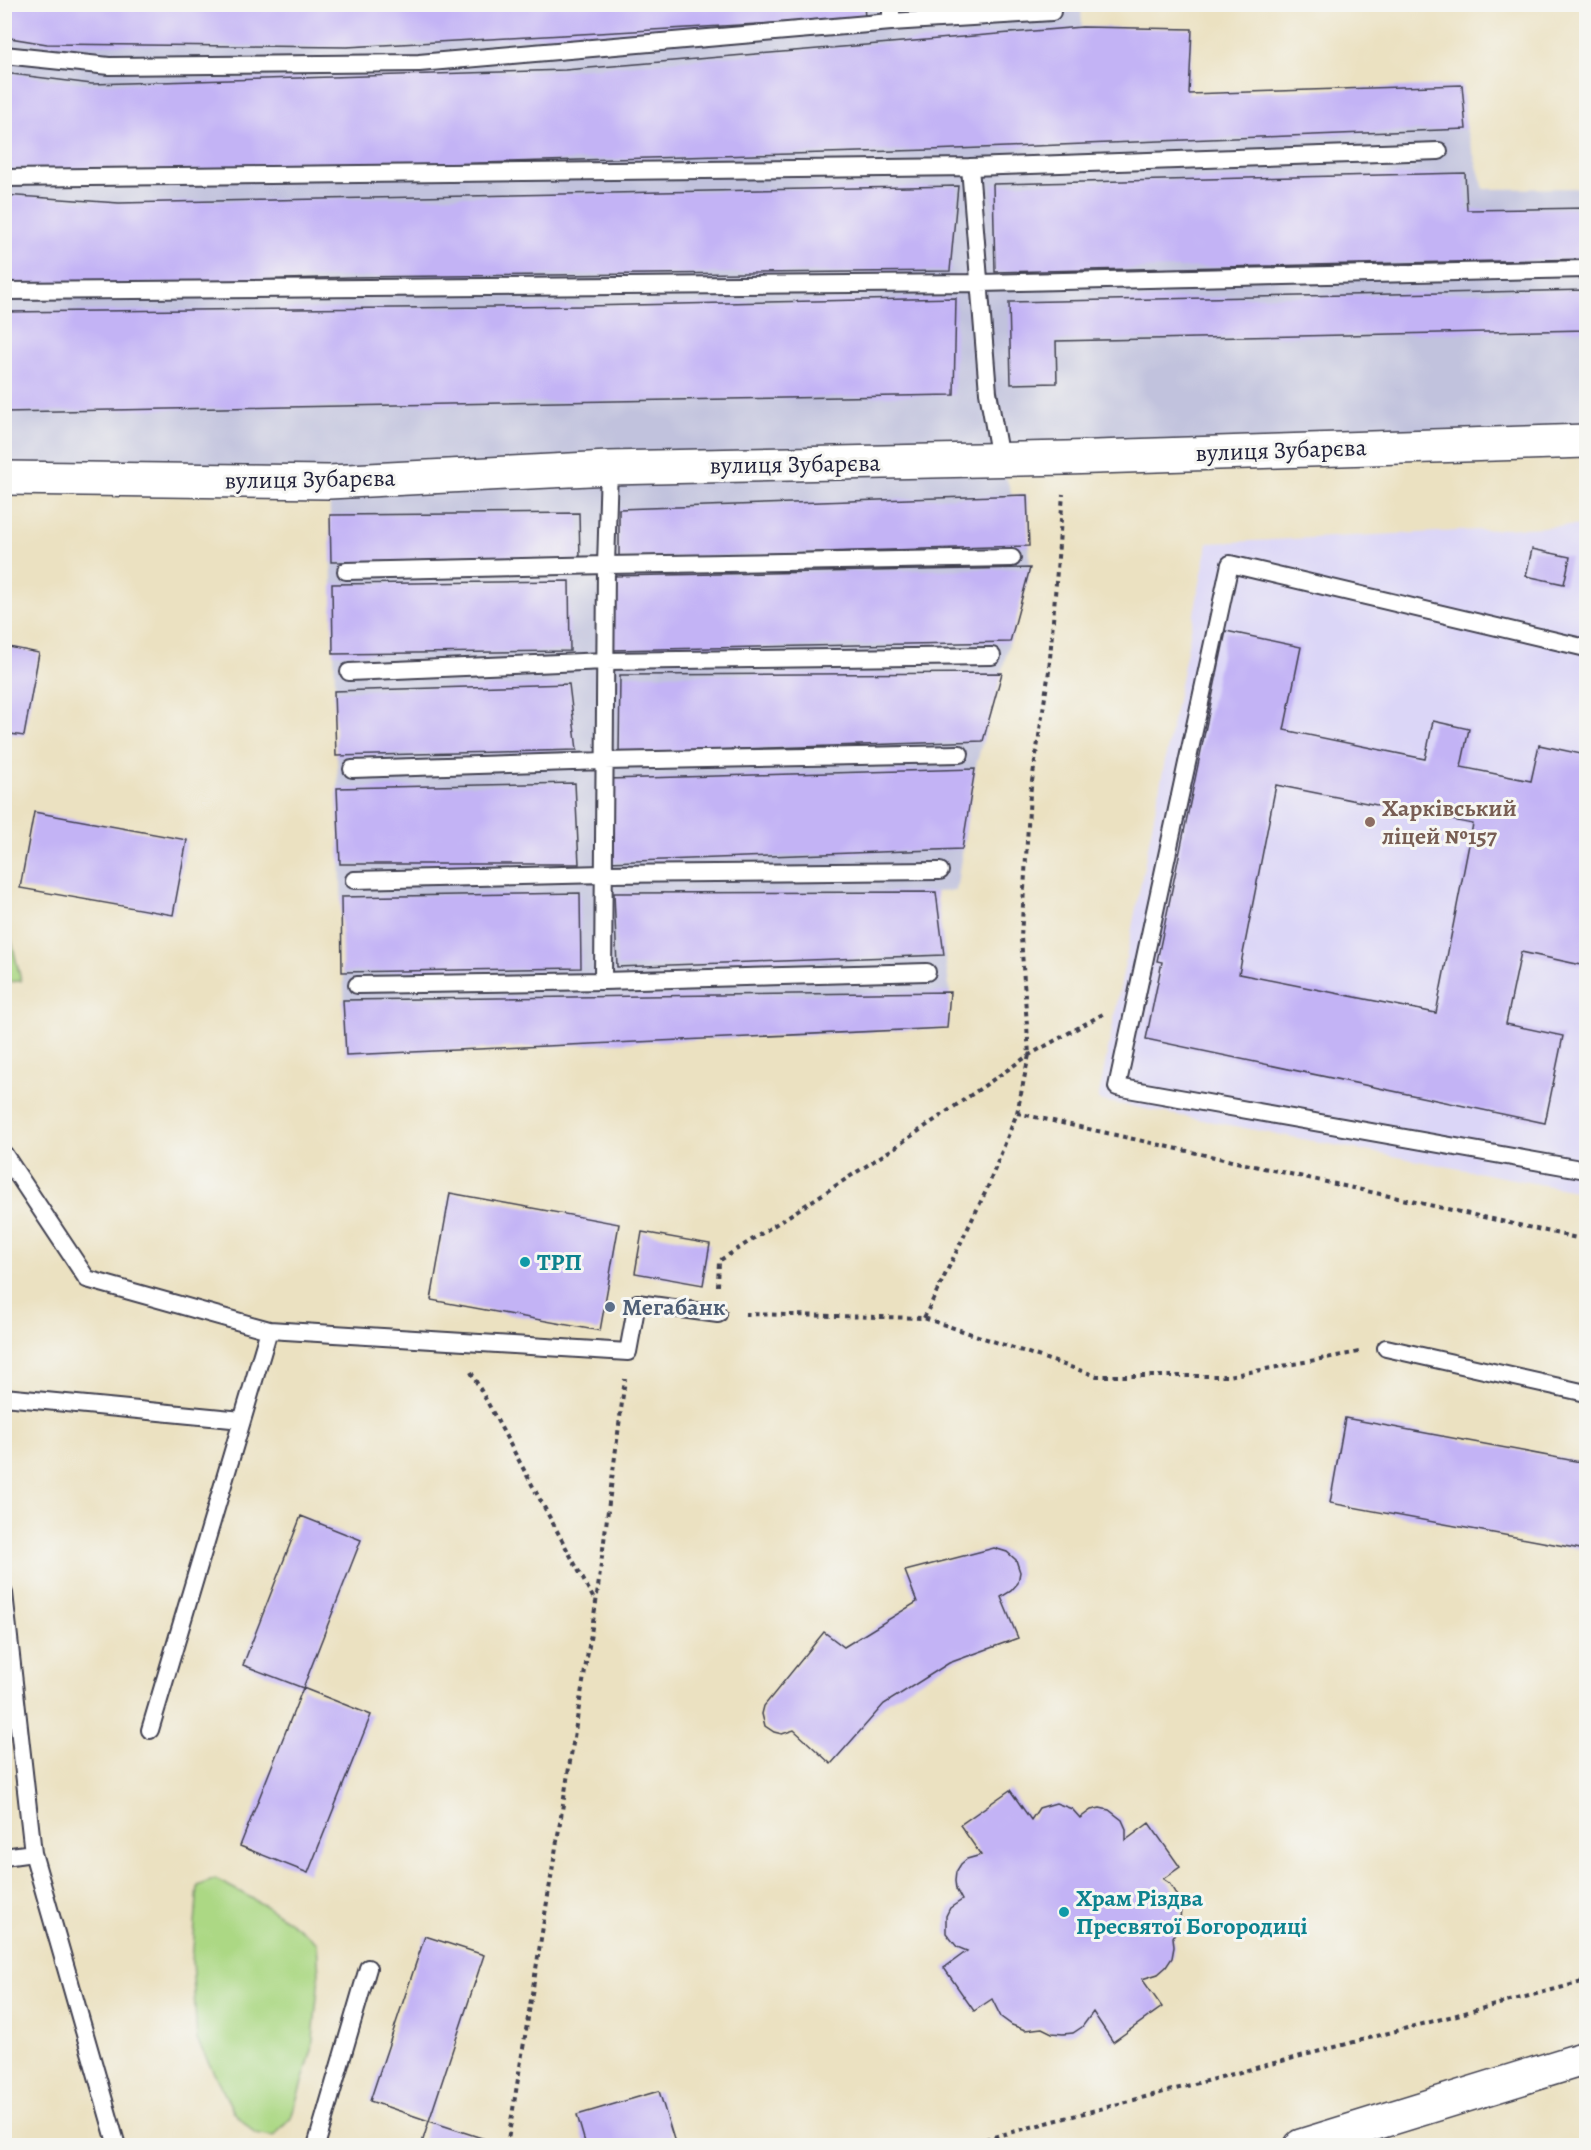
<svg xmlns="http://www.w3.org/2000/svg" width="1591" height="2150" viewBox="0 0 1591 2150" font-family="Alegreya,serif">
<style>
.built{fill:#dbd6f7}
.industrial{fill:#c1c2dd}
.green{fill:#acd884;stroke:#677d60;stroke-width:1.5}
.building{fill:#c3b3f5;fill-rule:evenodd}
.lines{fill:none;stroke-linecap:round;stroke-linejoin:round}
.service-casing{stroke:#403f4f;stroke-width:20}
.minor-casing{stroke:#403f4f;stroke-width:36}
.tertiary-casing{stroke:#403f4f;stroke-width:36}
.path{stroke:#403f4f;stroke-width:4;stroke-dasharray:4.5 4.5;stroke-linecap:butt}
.service{stroke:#fff;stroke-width:16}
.minor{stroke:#fff;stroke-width:33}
.tertiary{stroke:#fff;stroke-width:33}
.education-dot{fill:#8d6e63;stroke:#f6f6f2;stroke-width:2}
.culture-dot{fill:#0f9aa8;stroke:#f6f6f2;stroke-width:2}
.service-dot{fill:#5c6f8a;stroke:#f6f6f2;stroke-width:2}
.labels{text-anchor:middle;stroke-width:6;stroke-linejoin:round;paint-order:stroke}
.street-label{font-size:24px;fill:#22223b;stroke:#f6f6f2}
.education-label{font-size:24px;font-weight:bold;fill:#785e54;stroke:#f6f6f2;text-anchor:start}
.culture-label{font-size:24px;font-weight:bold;fill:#0d838f;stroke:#f6f6f2;text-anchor:start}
.service-label{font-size:24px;font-weight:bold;fill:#4e5e75;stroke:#f6f6f2;text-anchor:start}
</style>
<rect width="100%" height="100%" fill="#f6f6f2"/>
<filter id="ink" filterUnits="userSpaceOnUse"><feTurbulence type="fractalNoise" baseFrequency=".0167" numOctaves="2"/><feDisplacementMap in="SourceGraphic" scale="12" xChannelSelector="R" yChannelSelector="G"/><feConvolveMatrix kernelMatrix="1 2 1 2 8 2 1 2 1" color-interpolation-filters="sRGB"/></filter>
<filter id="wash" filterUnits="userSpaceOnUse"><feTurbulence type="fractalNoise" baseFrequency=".008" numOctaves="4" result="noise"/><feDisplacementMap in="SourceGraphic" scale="24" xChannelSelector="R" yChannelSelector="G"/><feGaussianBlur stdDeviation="1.35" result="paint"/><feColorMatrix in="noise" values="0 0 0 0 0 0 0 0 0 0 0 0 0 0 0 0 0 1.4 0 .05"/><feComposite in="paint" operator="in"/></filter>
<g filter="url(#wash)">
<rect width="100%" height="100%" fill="#ebe1c1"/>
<path class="built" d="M1586 525V1193L1098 1100 1208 543Z"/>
<path class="industrial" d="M5 5H1081L1082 27 1192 29 1189 94 1462 85 1466 129 1484 189 1586 188V441L1000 459 1029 546 1030 568 975 769 956 891 936 892 950 992 947 1028 346 1055 329 482 5 478Z"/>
<path class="green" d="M4 913H5L21 981 5 982Z
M215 1879C251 1897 286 1916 317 1943L319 1975 312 2050 291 2118 273 2137 255 2134 234 2112 197 2040 192 1961 198 1886Z"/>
<g id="blocks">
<path class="building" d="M4 4H864L865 18 347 47 47 44 4 37Z
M1082 27 1192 29 1189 94 1462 85 1466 129 930 150 201 171 4 169V73L92 84 565 70Z
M1465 173 1467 210 1586 208V259L995 272 993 184Z
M958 186 950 271 350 277 95 285 4 283V195L119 203Z
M1586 290V330L1056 341 1057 383 1011 384 1009 302Z
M956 298 954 395 4 412V312L586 306Z
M1027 495 1029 546 619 558V509Z
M579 513 580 560 331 562 330 515Z
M1532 549 1570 557 1564 584 1526 576Z
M1030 568 1010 642 611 650V576Z
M569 581 570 651 333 654 332 584Z
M1226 631 1301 647 1284 730 1425 759 1433 721 1469 729 1461 767 1531 781 1539 745 1586 755V966L1521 952 1506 1024 1563 1036 1545 1123 1146 1039 1162 962 1157 961ZM1276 785 1473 824 1436 1013 1239 974Z
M4 646 39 653 24 736 4 733Z
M1002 673 983 741 619 753 620 675Z
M569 684 577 750 336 756 334 691Z
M975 769 962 849 609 862 608 779Z
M575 783 579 864H340L337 788Z
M34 812 187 840 173 915 20 888Z
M936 892 944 955 617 967 614 893Z
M580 893 581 968 342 972 341 897Z
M950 992 947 1028 346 1055 343 1000Z
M450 1193 619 1224 600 1331 431 1300Z
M642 1232 710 1244 703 1285 635 1273Z
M1345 1418 1586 1463V1550L1330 1503Z
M301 1516 361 1540 303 1688 243 1665Z
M994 1548 1007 1552 1016 1560 1020 1572 1018 1583 1011 1591 1001 1597 1018 1638 949 1663 884 1704 831 1764 794 1730 782 1734 774 1732 765 1726 762 1714 764 1706 824 1632 844 1647 917 1602 905 1571Z
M303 1688 371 1715 308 1873 240 1846Z
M1010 1790 1031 1820 1039 1808 1056 1803 1072 1809 1080 1818 1091 1810 1100 1808 1109 1810 1122 1820 1126 1829V1840L1149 1823 1180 1867 1163 1879 1169 1883 1176 1894 1181 1907 1180 1921 1173 1937 1174 1947 1172 1958 1166 1967 1158 1974 1142 1979 1162 2007 1113 2042 1093 2012 1082 2027 1073 2033 1063 2034 1052 2033 1042 2028 1025 2030 1012 2025 1001 2017 992 1999 974 2011 944 1968 967 1951 957 1947 946 1933V1916L950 1908 962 1900 956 1889 955 1881 956 1872 961 1864 967 1859 981 1855 960 1825Z
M425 1936 484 1955 429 2121 370 2101Z
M659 2091 676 2146H586L577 2115Z
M429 2121 488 2140 486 2146H421Z"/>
</g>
</g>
<g filter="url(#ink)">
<use href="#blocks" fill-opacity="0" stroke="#403f4f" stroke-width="1.5"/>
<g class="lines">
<g class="service-casing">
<path id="service" d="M891 4V22L1052 12
M4 55 109 66 419 63 891 22
M4 178 970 167
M4 291 980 283 1586 269
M1000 459 988 392 970 167 1439 151
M609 468 606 565 603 981 927 972
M346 571 606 565 1012 558
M1586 648 1230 564 1117 1087 1586 1170
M349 672 605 661 992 656
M352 769 604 761 960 754
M354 880 604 874 940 871
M357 985 603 981
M4 1154 87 1279 269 1330 150 1730
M269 1330 628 1352 637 1303 718 1314
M1386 1348 1586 1393
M4 1397 242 1420
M4 1593 33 1853 117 2146
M4 1857 33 1853
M316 2146 368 1968"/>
</g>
<g class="minor-casing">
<path id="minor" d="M4 478 329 482 609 468 1066 458 1586 441"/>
</g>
<g class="tertiary-casing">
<path id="tertiary" d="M1301 2146 1586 2058"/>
</g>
<path class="path" d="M1017 1113 1029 1055 1021 937 1030 794 1049 671 1063 494
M718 1286 719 1261 894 1148 1029 1055 1103 1014
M745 1314 924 1318 1097 1376H1228L1359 1352
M924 1318 987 1189 1017 1113 1586 1240
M471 1372 596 1603
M507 2146 596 1603 625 1379
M959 2146 1586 1981"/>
<use href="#service" class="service"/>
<use href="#minor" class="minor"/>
<use href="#tertiary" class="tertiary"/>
</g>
</g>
<circle class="education-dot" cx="1370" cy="822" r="6"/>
<g class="culture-dot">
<circle cx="525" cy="1262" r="6"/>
<circle cx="1064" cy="1912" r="6"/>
</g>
<circle class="service-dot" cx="610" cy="1307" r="6"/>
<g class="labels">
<g class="street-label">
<text transform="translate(1281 450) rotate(-2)" y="8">вулиця Зубарєва</text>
<text transform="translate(795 464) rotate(-1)" y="8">вулиця Зубарєва</text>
<text transform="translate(310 479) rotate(-1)" y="8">вулиця Зубарєва</text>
</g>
<g class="education-label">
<text x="1382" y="816">Харківський<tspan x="1382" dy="28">ліцей №157</tspan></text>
</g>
<g class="culture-label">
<text x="537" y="1270">ТРП</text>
<text x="1076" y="1906">Храм Різдва<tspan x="1076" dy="28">Пресвятої Богородиці</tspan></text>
</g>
<g class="service-label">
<text x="622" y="1315">Мегабанк</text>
</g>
</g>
<rect width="1591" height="2150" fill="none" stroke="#f6f6f2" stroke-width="24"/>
</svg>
